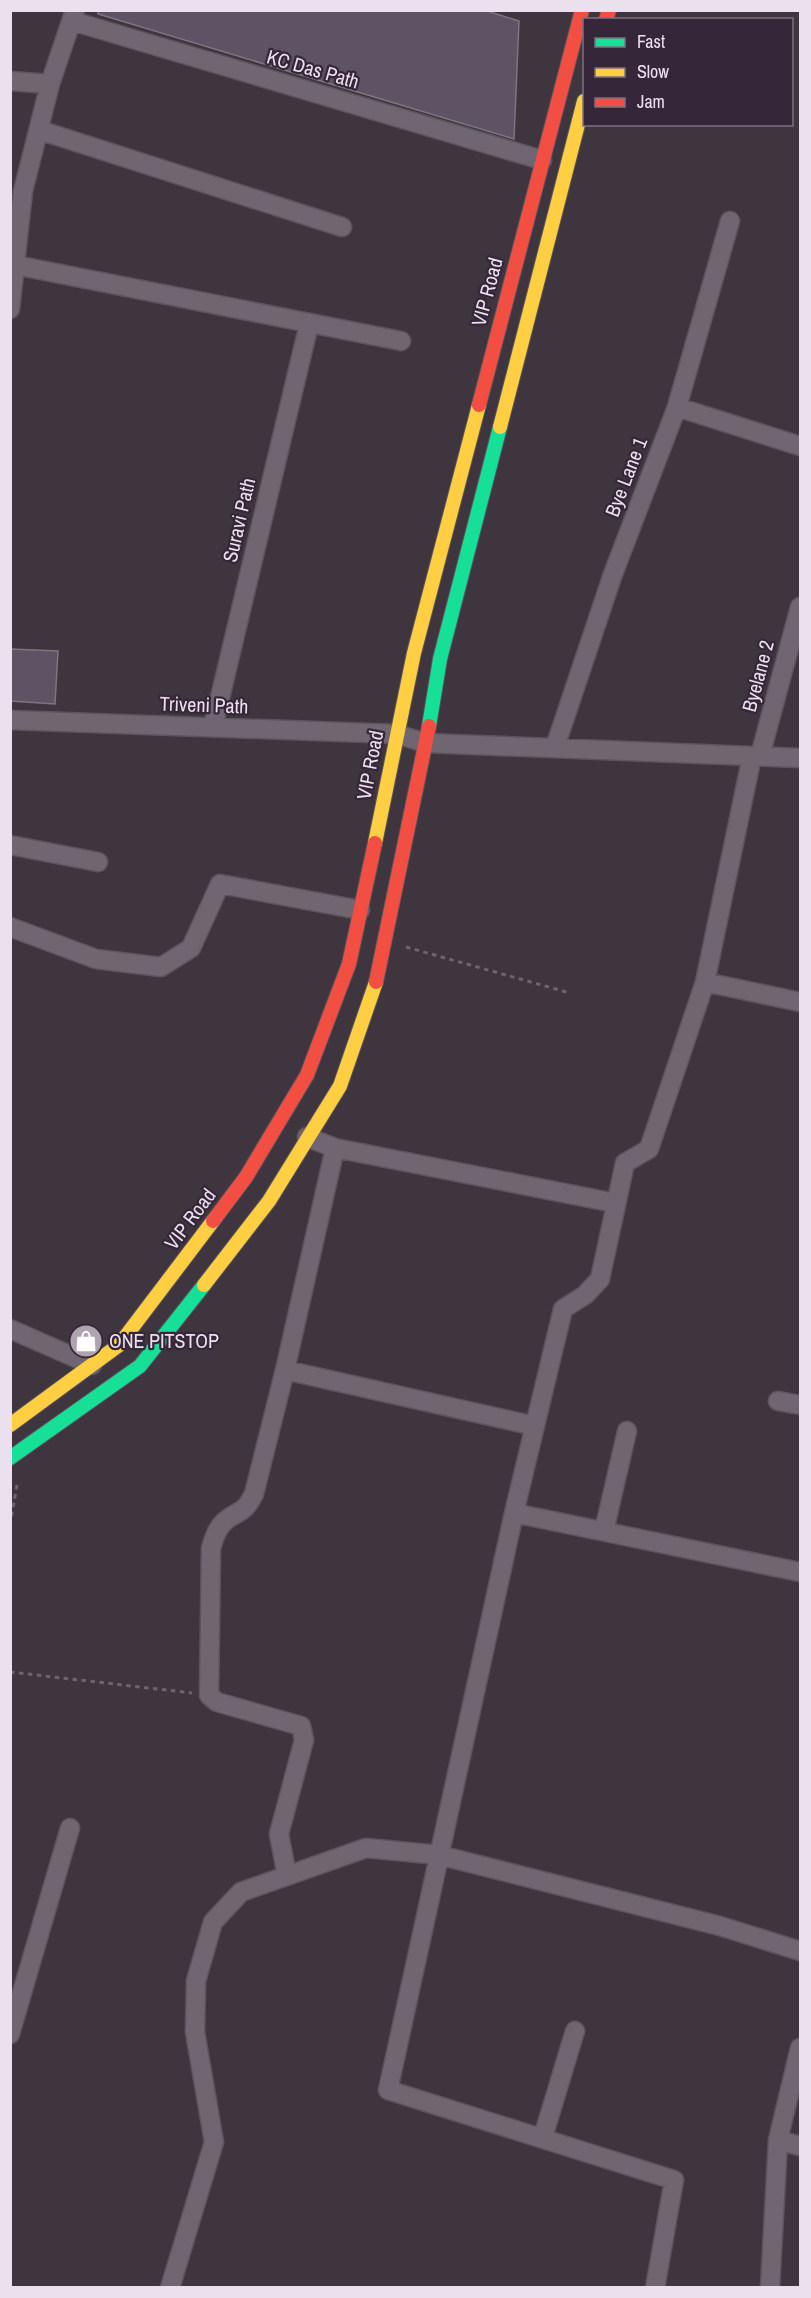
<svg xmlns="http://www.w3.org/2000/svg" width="811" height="2298" viewBox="0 0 811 2298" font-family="'Archivo Narrow',sans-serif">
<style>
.building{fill:#5e5265;stroke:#7d7680;stroke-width:1.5}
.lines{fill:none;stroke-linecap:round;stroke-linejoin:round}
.street-casing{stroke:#5c545d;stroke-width:21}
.fast-casing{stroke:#5c545d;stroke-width:16}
.slow-casing{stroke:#5c545d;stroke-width:16}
.jam-casing{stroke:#5c545d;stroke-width:16}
.path{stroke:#6c656e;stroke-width:3;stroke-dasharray:4.5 4.5;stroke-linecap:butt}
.street{stroke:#6f6671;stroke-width:18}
.fast{stroke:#16e098;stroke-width:14}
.slow{stroke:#ffcf43;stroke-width:14}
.jam{stroke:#f24e42;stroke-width:14}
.labels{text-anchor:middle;stroke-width:4.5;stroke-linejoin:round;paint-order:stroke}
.street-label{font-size:20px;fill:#ebe0ed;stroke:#362639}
.poi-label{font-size:20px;fill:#ebe0ed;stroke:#362639;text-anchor:start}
</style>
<rect width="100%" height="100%" fill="#3e353f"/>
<path class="building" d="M98 10H484L519 21 514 139 98 14Z
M10 649 58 651 55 704 10 701Z"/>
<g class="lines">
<g class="street-casing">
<path id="street" d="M72 21 542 160
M10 81 50 84
M39 130 342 227
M15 265 401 341
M10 309 23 191 50 84 75 10
M677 407 800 446
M10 720 396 734 426 743 800 758
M213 727 309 324
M555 747 613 574 677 407 730 221
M760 756 800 607
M10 845 98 862
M10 927 96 959 161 967 191 948 220 884 360 910
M705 982 800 1002
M307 1137 335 1148 615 1203
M10 1329 92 1365
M285 1370 535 1426
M778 1401 800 1405
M514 1513 800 1572
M604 1531 627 1431
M287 1876 279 1834 304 1740 301 1726 217 1702 209 1695 211 1548C214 1538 217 1528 225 1521 240 1509 243 1515 254 1494L285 1370 335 1148
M10 2034 70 1828
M543 2137 575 2031
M778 2140 800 2146
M170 2288 214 2142 195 2032 196 1981 213 1922 241 1892 366 1848 439 1855 720 1926 800 1951
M655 2288 674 2180 388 2090 514 1513 563 1309 585 1295 600 1279 625 1163 649 1149 705 982 752 756
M770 2288 778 2140 800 2048"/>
</g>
<g class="fast-casing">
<path id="fast" d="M429 726 440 659 500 427
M10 1458 140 1366 204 1285"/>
</g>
<g class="slow-casing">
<path id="slow" d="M500 427 584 101
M375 843 414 653 479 405
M204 1285 269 1201 340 1086 376 982
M10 1425 119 1345 213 1221"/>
</g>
<g class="jam-casing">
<path id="jam" d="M606 20 609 10
M479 405 582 10
M376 982 429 726
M213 1221 246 1177 307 1075 349 964 375 843"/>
</g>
<path class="path" d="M406 947 570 993
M10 1525 17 1485
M10 1672 192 1693"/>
<use href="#street" class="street"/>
<use href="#fast" class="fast"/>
<use href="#slow" class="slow"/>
<use href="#jam" class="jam"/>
</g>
<defs>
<g id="shop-disc" transform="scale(1.725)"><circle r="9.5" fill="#aea4b0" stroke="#362639"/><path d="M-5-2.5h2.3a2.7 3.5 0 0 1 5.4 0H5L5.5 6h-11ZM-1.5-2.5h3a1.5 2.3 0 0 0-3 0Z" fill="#fff"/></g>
</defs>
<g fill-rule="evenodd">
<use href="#shop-disc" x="86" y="1341"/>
</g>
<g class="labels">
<g class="street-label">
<text transform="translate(313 69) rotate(16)" y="7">KC Das Path</text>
<text transform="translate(487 292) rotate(-75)" y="7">VIP Road</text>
<text transform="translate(626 477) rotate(-69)" y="7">Bye Lane 1</text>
<text transform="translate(239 520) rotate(-77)" y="7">Suravi Path</text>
<text transform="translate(758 676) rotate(-75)" y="7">Byelane 2</text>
<text transform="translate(204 705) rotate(2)" y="7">Triveni Path</text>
<text transform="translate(370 765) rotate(-79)" y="7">VIP Road</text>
<text transform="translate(190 1219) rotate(-53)" y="7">VIP Road</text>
</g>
<g class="poi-label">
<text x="109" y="1348">ONE PITSTOP</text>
</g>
</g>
<rect width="811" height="2298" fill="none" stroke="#ebe0ed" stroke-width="24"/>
<rect x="583" y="18" width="210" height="108" fill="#362639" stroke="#7e7081" stroke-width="1.5"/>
<rect x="595" y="38" width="30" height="9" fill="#16e098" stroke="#7e7081" stroke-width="1.5"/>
<text x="637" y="48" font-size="18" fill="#ebe0ed">Fast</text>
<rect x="595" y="68" width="30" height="9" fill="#ffcf43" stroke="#7e7081" stroke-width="1.5"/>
<text x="637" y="78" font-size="18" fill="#ebe0ed">Slow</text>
<rect x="595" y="98" width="30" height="9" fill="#f24e42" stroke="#7e7081" stroke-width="1.5"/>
<text x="637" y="108" font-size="18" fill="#ebe0ed">Jam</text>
</svg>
